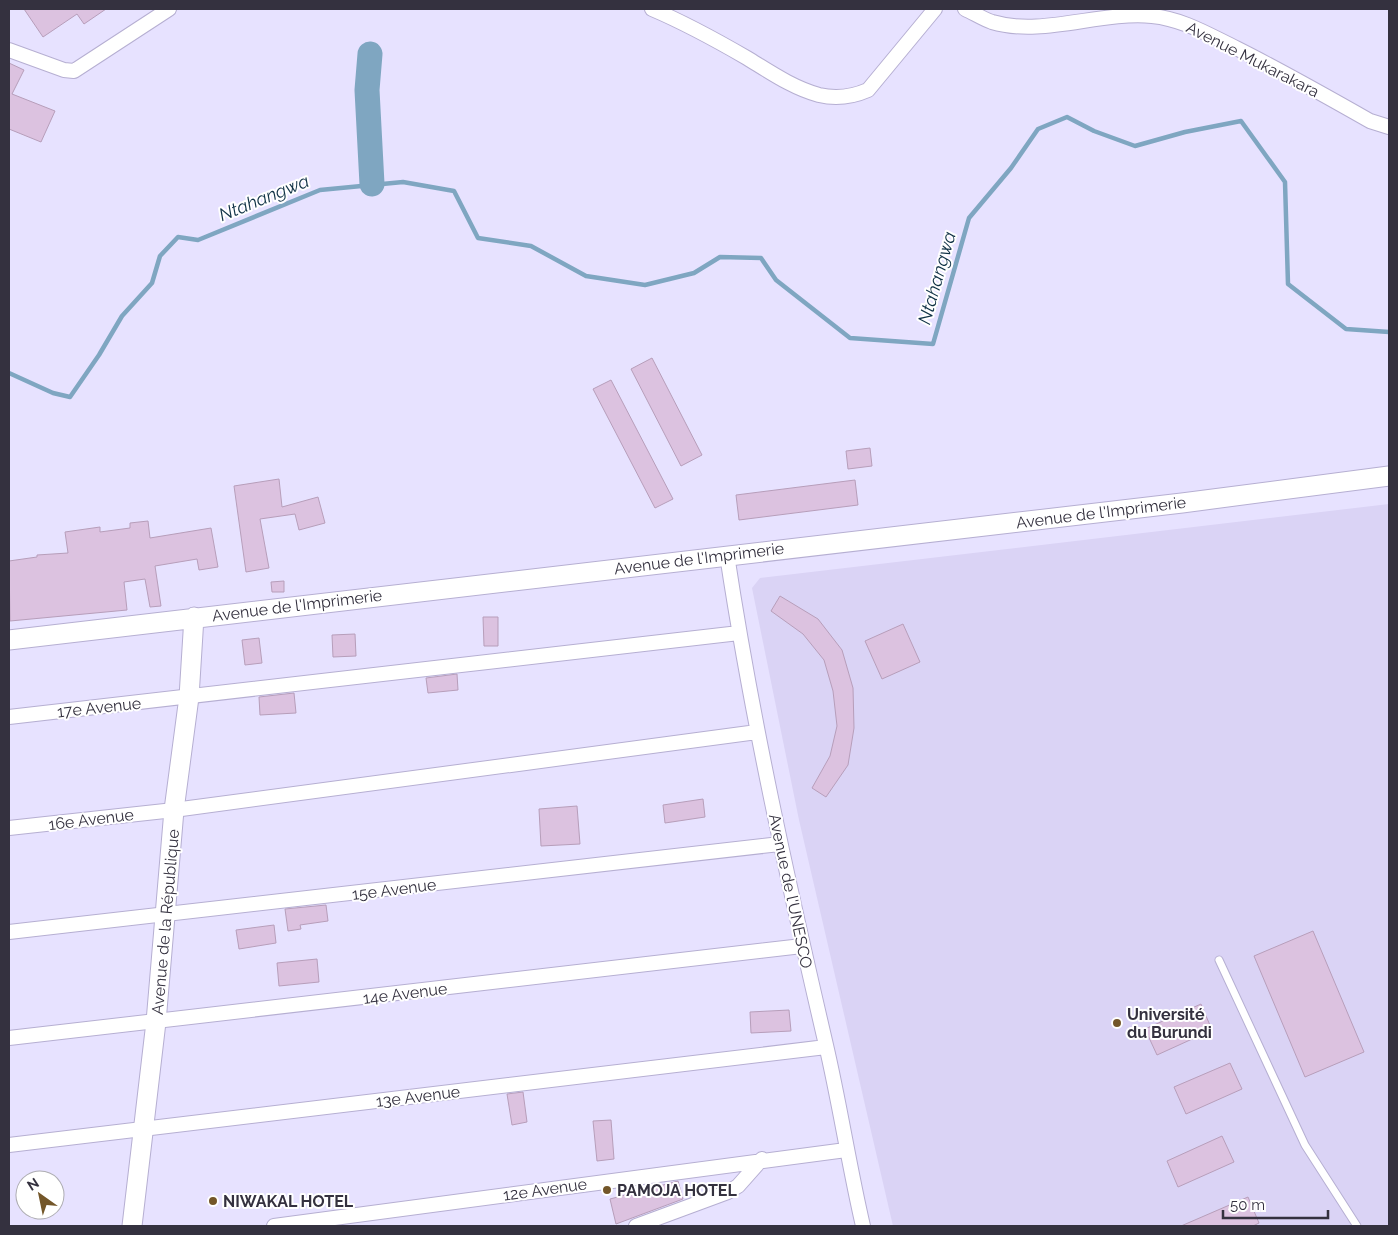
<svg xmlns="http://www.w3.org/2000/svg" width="1398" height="1235" viewBox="0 0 1398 1235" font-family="Raleway,sans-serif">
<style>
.built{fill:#dad3f5}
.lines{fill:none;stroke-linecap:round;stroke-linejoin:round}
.stream{stroke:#7fa6c1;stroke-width:4.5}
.river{stroke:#7fa6c1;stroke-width:25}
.building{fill:#dcc2e0;stroke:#b79eba}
.lane-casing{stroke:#b6afd2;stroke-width:9}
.street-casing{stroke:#b6afd2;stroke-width:16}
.secondary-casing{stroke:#b6afd2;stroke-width:21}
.lane{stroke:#fff;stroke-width:7}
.street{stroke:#fff;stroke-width:14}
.secondary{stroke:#fff;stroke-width:19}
.poi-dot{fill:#735629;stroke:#fff;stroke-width:2}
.labels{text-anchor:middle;stroke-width:4;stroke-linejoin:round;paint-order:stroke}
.street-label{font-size:16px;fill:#34313f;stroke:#fff}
.poi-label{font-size:16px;font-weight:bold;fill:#34313f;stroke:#fff;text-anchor:start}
.water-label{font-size:18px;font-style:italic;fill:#0f3145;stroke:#fff}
</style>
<rect width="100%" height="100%" fill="#e7e2ff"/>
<path class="built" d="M1389 504V1226H893L799 820 752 588 760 578Z"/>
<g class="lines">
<path class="stream" d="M9 373 53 393 70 397 99 355 122 316 152 283 160 256 178 237 198 240 320 190 403 182 454 191 478 238 531 246 586 276 645 285 694 273 720 257 761 258 776 280 850 338 933 344 969 218 1011 168 1038 129 1067 117 1094 131 1135 146 1185 132 1241 121 1285 182 1288 284 1346 329 1389 332"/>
<path class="river" d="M370 54 367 90 372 184"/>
</g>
<path class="building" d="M24 9H106L84 24 77 14 43 37Z
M9 63 24 70 12 94 55 111 41 142 9 129Z
M652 358 702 455 681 466 631 369Z
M611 380 673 499 655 508 593 389Z
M870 448 872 466 848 469 846 451Z
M279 479 282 507 318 497 325 523 299 530 295 514 260 519 269 568 246 572 234 486Z
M855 480 858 505 739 520 736 495Z
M148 521 150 538 211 528 218 567 199 570 197 559 155 566 161 606 150 607 145 579 124 582 127 610 10 621 9 561 37 557V555L68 553 65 532 100 527V532L130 528V523Z
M284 581V592H272L271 582Z
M780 596 818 619 842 650 853 688 854 728 848 765 826 797 812 788 830 756 837 726 833 691 824 660 803 634 771 611Z
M483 617H498V646H484Z
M903 624 920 662 882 679 865 641Z
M355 634 356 656 333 657 332 635Z
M259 638 262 663 245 665 242 640Z
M457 674 458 690 428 693 426 678Z
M294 693 296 713 260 715 259 697Z
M703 799 705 817 665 823 663 805Z
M577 806 580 844 541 846 539 809Z
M326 905 328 921 300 925 301 929 288 931 285 909Z
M274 925 276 943 239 949 236 930Z
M1313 931 1364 1052 1305 1077 1254 956Z
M317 959 319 982 279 986 277 963Z
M1201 1004 1212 1030 1157 1055 1145 1029Z
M789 1010 791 1031 751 1033 750 1012Z
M1230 1063 1242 1089 1186 1114 1174 1087Z
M523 1092 527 1122 512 1125 507 1094Z
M611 1120 614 1159 597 1161 593 1121Z
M1222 1136 1234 1162 1178 1187 1167 1161Z
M678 1181 683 1199 616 1224 610 1199Z
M1248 1197 1259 1223 1253 1226H1181Z"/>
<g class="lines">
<g class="lane-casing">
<path id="lane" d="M1219 960 1305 1145 1357 1226"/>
</g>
<g class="street-casing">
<path id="street" d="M652 9C685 23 716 40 747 58 770 72 793 88 819 95 836 99 852 97 868 90L935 9
M965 9C974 13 983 19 992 22 1042 37 1100 11 1152 16 1183 19 1209 35 1236 48 1282 71 1326 96 1370 121L1389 127
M9 50 64 70 74 71 169 9
M727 555C752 720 788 882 826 1045 840 1105 849 1166 863 1226
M9 717 739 633
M9 828 174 810 757 732
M9 932 780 844
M9 1038 802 946
M9 1145 826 1047
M274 1226 846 1150
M636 1226 728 1192 738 1186 762 1159"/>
</g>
<g class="secondary-casing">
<path id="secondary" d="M9 640 1182 503 1389 476
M132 1226 156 1022 174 810 189 697 194 617"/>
</g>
<use href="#lane" class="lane"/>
<use href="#street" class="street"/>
<use href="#secondary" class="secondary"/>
</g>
<g class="poi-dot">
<circle cx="1117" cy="1023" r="5"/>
<circle cx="607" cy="1190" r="5"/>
<circle cx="213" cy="1201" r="5"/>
</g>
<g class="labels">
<g class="street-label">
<text transform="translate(1253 59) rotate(27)" y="6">Avenue Mukarakara</text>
<text transform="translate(1101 512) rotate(-7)" y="6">Avenue de l'Imprimerie</text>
<text transform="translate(699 558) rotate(-7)" y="6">Avenue de l'Imprimerie</text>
<text transform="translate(297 605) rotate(-7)" y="6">Avenue de l'Imprimerie</text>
<text transform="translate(99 707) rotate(-6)" y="6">17e Avenue</text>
<text transform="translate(91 819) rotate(-7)" y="6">16e Avenue</text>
<text transform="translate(394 889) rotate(-7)" y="6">15e Avenue</text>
<text transform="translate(791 891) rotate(78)" y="6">Avenue de l'UNESCO</text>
<text transform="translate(165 922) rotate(-85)" y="6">Avenue de la République</text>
<text transform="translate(405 993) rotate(-7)" y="6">14e Avenue</text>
<text transform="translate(418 1096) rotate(-7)" y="6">13e Avenue</text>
<text transform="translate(545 1189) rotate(-8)" y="6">12e Avenue</text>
</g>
<g class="poi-label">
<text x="1127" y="1020">Université<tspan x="1127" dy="18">du Burundi</tspan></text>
<text x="617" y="1196">PAMOJA HOTEL</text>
<text x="223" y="1207">NIWAKAL HOTEL</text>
</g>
<g class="water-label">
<text transform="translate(264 198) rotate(-22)" y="6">Ntahangwa</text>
<text transform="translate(937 278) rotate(-74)" y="6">Ntahangwa</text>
</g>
</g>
<rect width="1398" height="1235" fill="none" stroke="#34313f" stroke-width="20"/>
<g transform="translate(40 1195) rotate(327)"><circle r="24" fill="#ffffff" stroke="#aeadb2"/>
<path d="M0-4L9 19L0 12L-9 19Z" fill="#735629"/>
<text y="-8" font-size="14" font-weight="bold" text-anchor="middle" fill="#34313f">N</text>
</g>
<path d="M1223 1210v8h105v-8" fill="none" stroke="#34313f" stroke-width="2.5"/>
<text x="1230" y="1210" font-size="15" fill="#34313f" stroke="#ffffff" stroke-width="4" paint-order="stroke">50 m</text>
</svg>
